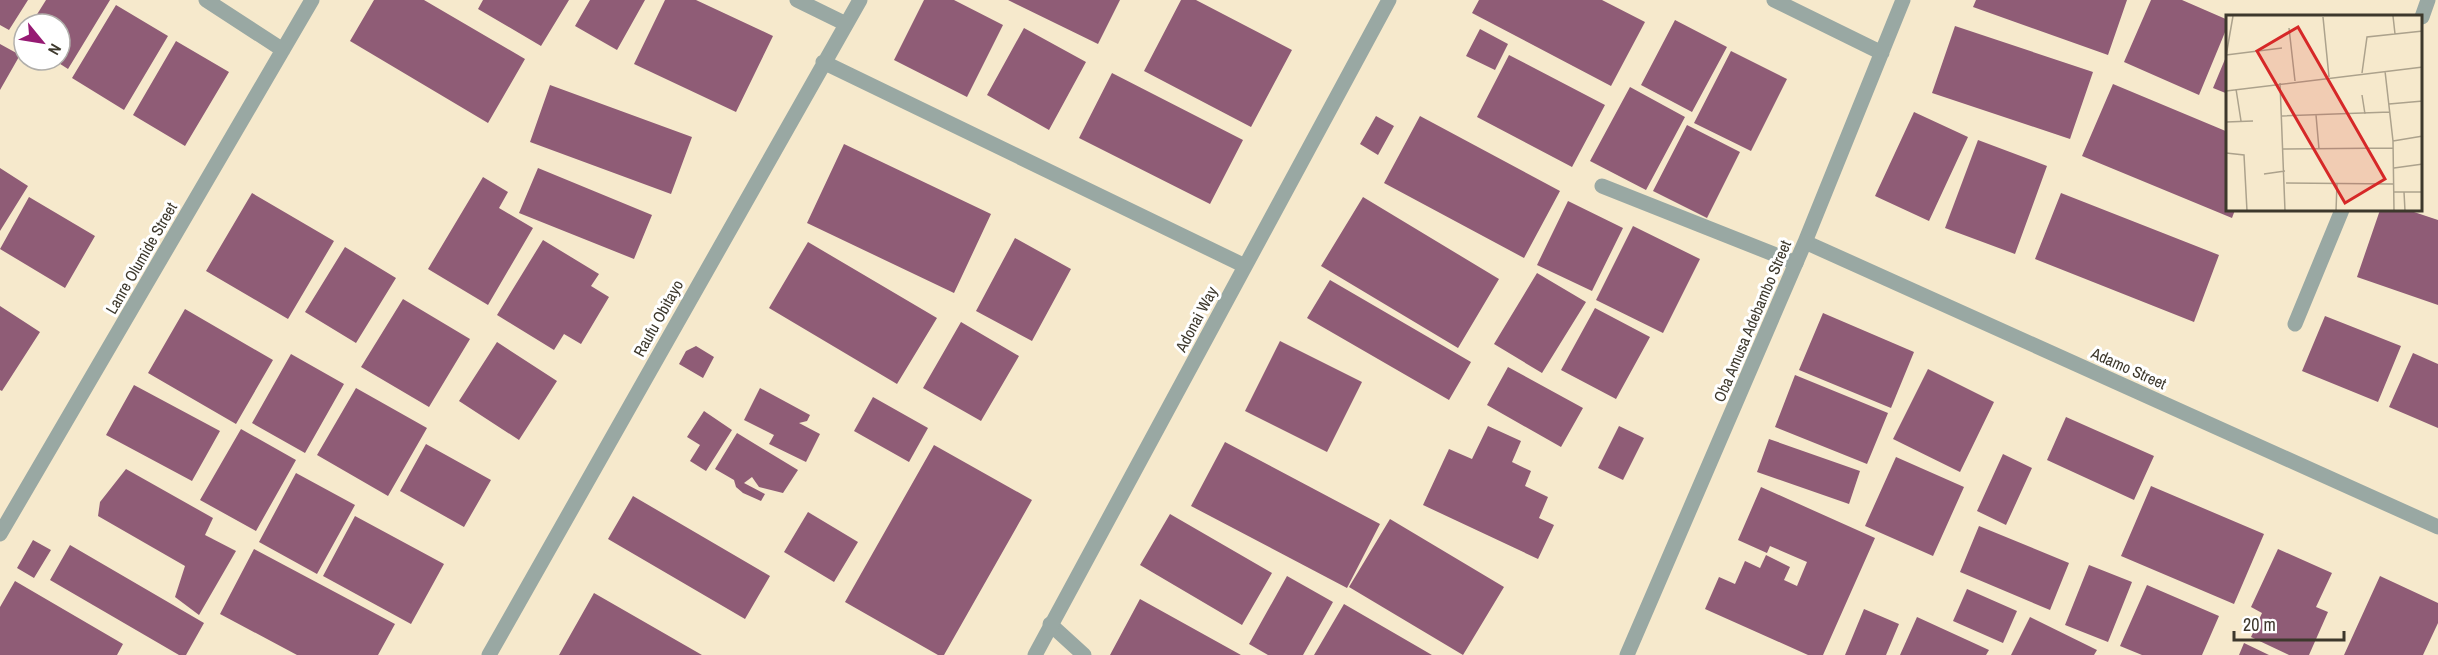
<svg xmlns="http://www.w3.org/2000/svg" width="2438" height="655" viewBox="0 0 2438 655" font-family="'Archivo Narrow',sans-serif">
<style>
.building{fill:#8f5c76}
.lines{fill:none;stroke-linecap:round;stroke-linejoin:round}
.service{stroke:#99a8a3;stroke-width:15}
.minor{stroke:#99a8a3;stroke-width:15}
.labels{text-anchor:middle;stroke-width:6;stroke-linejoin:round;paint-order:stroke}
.street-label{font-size:16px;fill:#3d382c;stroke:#fff}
.inset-road{fill:none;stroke:#aca28c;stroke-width:1.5}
.view{fill:#d62828;fill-opacity:0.15;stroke:#d62828;stroke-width:3}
.inset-edge{fill:none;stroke:#3d382c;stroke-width:3}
</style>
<rect width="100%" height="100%" fill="#f6e9cc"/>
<path class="building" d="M0 0H28L9 30 0 25Z
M46 0H110L68 69 54 60H60V24H31Z
M374 0H424L525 59 488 123 350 41Z
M483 0H569L541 46 478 9Z
M590 0H645L617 50 575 26Z
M665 0H696L773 36 736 112 634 64Z
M924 0H954L1003 25 967 97 894 60Z
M1008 0H1120L1098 44Z
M1181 0H1196L1292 50 1251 127 1144 71Z
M1479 0H1602L1645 22 1611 86 1472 13Z
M1976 0H2127L2108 55 1973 7Z
M2151 0H2182L2228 20V25L2199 95 2124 62Z
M116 5 168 36 124 110 72 78Z
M1675 20 1727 47 1692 112 1641 85Z
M1955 26 2093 72 2070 139 1932 93Z
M1024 28 1086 62 1049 130 987 95Z
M1480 29 1508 44 1495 70 1466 56Z
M176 41 229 72 185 146 133 115Z
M0 44 20 55 0 90Z
M1731 51 1787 79 1751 151 1694 123Z
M2228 52V94L2213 88Z
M1509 55 1605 105 1572 167 1477 117Z
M1112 73 1243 140 1210 204 1079 138Z
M2113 84 2228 132V210H2235L2232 218 2082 156Z
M550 85 692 137 671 194 530 142Z
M1630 87 1685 117 1646 190 1590 161Z
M1914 112 1968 137 1929 221 1875 196Z
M1376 116 1394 126 1378 155 1360 144Z
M1420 116 1560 191 1524 258 1384 183Z
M1687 125 1740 152 1707 218 1653 191Z
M1978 140 2047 166 2015 254 1945 228Z
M844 144 991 214 954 293 807 223Z
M0 168 28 186 0 231Z
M538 168 652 215 634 259 519 213Z
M483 177 508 192 499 208 533 228 488 305 428 269Z
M252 193 334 241 288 319 206 271Z
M2061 193 2219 255 2194 322 2035 259Z
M29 197 95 236 65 288 0 249Z
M1363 197 1499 279 1458 348 1321 266Z
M1568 201 1623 228 1592 291 1537 265Z
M2380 210H2408L2438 220V305L2357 277Z
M1633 226 1700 259 1663 333 1596 300Z
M1015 238 1071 269 1032 341 976 311Z
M543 240 599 274 591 286 609 297 581 344 564 334 554 350 497 315Z
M808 242 937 318 897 384 769 308Z
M345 247 396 278 356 343 305 312Z
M1537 273 1586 302 1542 373 1494 344Z
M1330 280 1471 362 1449 400 1307 318Z
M403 299 470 339 429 407 361 367Z
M0 306 40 332 2 391 0 390Z
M1595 308 1650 337 1616 399 1561 370Z
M185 309 273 360 236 424 148 373Z
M1823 313 1914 352 1891 408 1799 370Z
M2325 316 2401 346 2378 402 2302 371Z
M961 322 1019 356 981 421 923 388Z
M1280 341 1362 382 1327 452 1245 411Z
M497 342 557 381 519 440 459 401Z
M696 346 714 357 703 378 679 364 686 351Z
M2413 353 2438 364V428L2389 407Z
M291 354 344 384 305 453 252 423Z
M1508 367 1583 408 1561 447 1487 405Z
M1928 369 1994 402 1960 472 1893 439Z
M1795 375 1888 413 1867 464 1775 427Z
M134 385 220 431 192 481 106 435Z
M356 388 427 428 388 496 317 455Z
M760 388 810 415 807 421 799 423 820 434 806 462 769 444 774 435 744 420Z
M873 397 928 428 909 462 854 431Z
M704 411 732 430 706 471 690 461 700 445 687 437Z
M2066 417 2154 456 2134 500 2047 460Z
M1488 426 1521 441 1512 462 1531 471 1525 486 1548 497 1539 518 1554 525 1538 559 1423 505 1449 449 1472 459Z
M1619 426 1644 438 1623 480 1598 468Z
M241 429 296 460 256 531 200 500Z
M737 433 798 470 783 493 759 487 752 477 744 483 765 494 761 501 743 493 736 487 734 480 715 469Z
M1769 439 1860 471 1849 504 1757 472Z
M1225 442 1380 524 1347 588 1191 506Z
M426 444 491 480 464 527 400 491Z
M934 445 1032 500 944 655H938L845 602Z
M2003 454 2032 468 2006 525 1977 511Z
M1896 457 1964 487 1933 556 1865 526Z
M126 469 213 518 205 535 236 551 199 615 175 597 185 566 98 516 100 502Z
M296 473 355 505 317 574 259 542Z
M2151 486 2264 534 2234 604 2121 556Z
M1761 487 1875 538 1823 655H1808L1705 609 1719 577 1735 584 1745 561 1760 568 1766 555 1790 567 1784 580 1797 586 1807 562 1770 546 1767 553 1738 540Z
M633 496 770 576 745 619 608 539Z
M808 512 858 542 834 582 784 552Z
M1170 514 1272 573 1242 625 1140 565Z
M355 516 444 564 411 624 323 576Z
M1390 519 1504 587 1463 655 1349 587Z
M1979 526 2069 563 2050 610 1960 572Z
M33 540 51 550 34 578 17 568Z
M70 545 204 623 186 655H179L50 580Z
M254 549 395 624 378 655H297L220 614Z
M2278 549 2332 573 2316 607 2328 612 2309 655H2289L2251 637 2262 613 2251 607Z
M2089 565 2132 582 2108 642 2065 625Z
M1287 576 1333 602 1303 655H1268L1249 644Z
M2380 576 2438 603V623L2423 655H2344Z
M15 581 123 644 117 655H0V607Z
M2147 585 2219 616 2202 655H2142L2120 646Z
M1967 589 2017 611 2003 643 1953 621Z
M594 593 702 655H559Z
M1140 599 1241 655H1110Z
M1344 604 1432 655H1314Z
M1864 609 1899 624 1886 655H1845Z
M1917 617 1989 650 1986 655H1900Z
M2030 617 2097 650 2094 655H2011Z
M2244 643 2269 655H2239Z"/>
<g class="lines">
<path class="service" d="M797 0 846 24
M1602 186 1796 263
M1050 624 1084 655"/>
<path class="minor" d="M206 0 283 50
M1774 0 1882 53
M2422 17 2428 0
M823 62 1245 266
M1805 242 2438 527
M2295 324 2342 210
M0 534 312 0
M489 655 860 0
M1035 655 1389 0
M1627 655 1805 242 1903 0"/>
</g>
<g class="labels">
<g class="street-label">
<text transform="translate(141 258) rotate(-60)" y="6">Lanre Olumide Street</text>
<text transform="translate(658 318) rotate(-61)" y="6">Raufu Obitayo</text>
<text transform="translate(1196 319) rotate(-62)" y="6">Adonai Way</text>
<text transform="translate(1752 321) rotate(-67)" y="6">Oba Amusa Adebambo Street</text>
<text transform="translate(2129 368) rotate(24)" y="6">Adamo Street</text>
</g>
</g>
<g transform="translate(2226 15)">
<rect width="196" height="196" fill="#f6e9cc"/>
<path class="inset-road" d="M167 1 169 19M97 2 103 62M63 13 69 66M0 40 56 33M0 41 7 1M159 56 167 126 168 196M136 58 141 22 197 16M54 68 59 196M10 74 15 106M0 76 197 52M136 80 139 99M163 89 197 86M90 100 93 134M56 101 164 97M0 107 27 106M167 126 197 121M57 134 167 133M0 138 18 140 21 196M168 153 197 149M38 159 59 156M60 168 168 169M168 177H197M178 177 179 196M110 196 111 168"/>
<path class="view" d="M72 12 159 164 119 188 31 36Z"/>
<rect width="196" height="196" class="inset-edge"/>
</g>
<g transform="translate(42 42) rotate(120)"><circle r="28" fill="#ffffff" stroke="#b1afab" stroke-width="1.5"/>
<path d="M0-4.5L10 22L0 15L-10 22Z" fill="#961a73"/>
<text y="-9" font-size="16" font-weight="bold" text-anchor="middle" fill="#3d382c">N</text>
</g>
<path d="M2234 631v9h110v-9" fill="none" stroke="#3d382c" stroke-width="3"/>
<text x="2243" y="631" font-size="18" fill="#3d382c" stroke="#ffffff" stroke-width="4.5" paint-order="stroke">20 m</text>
</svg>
